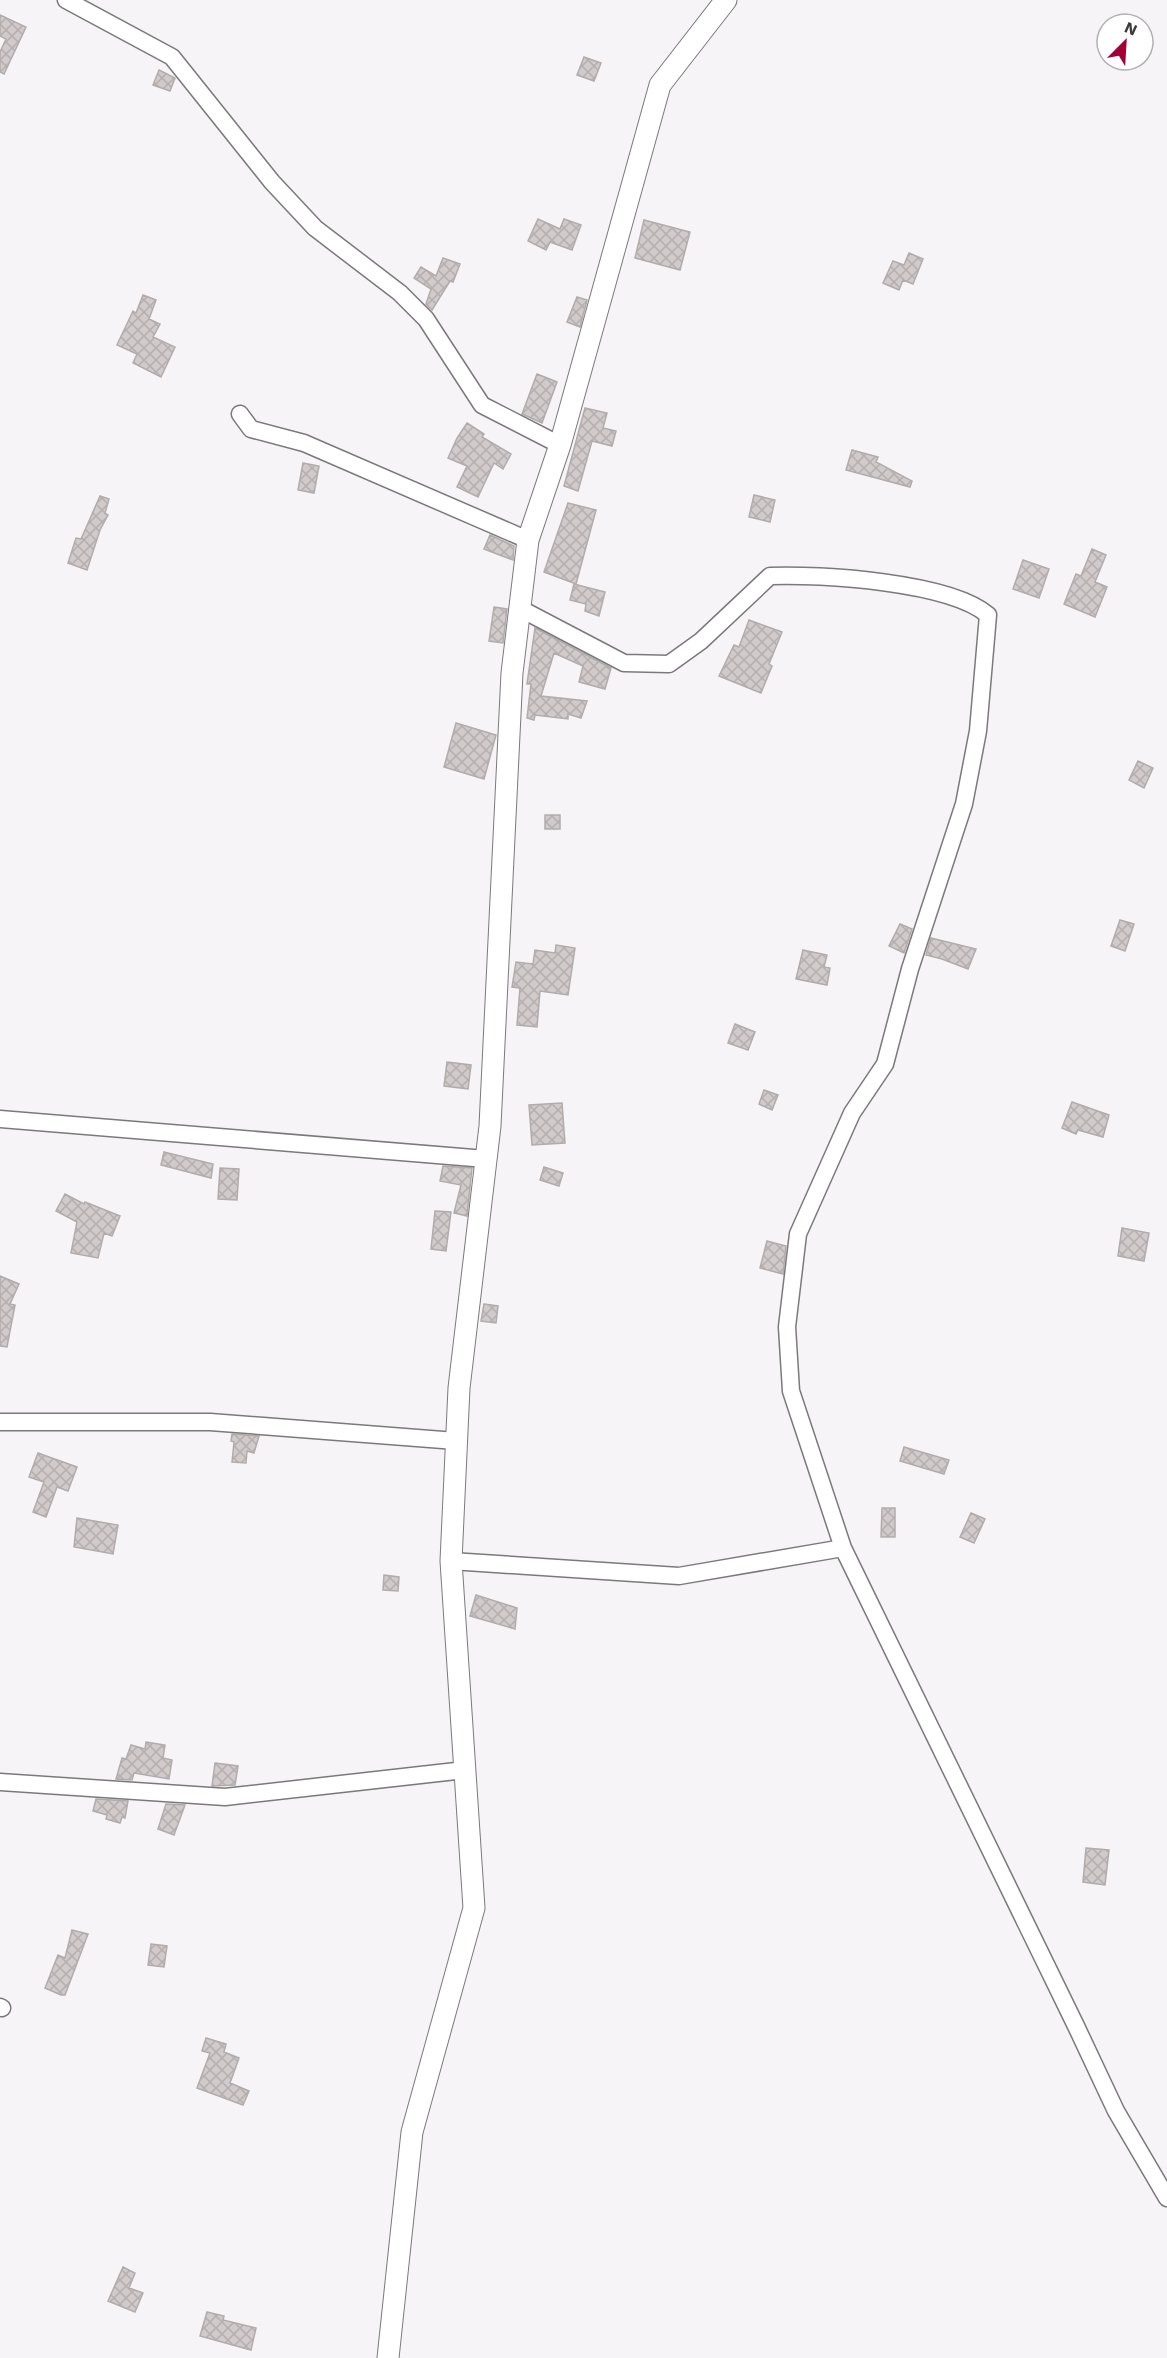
<svg xmlns="http://www.w3.org/2000/svg" width="1167" height="2358" viewBox="0 0 1167 2358" font-family="'Work Sans',sans-serif">
<style>
.building{fill:url(#building-cross-hatch);stroke:#b1acab;stroke-width:1.5}
.lines{fill:none;stroke-linecap:round;stroke-linejoin:round}
.minor-casing{stroke:#7b797b;stroke-width:19}
.tertiary-casing{stroke:#7b797b;stroke-width:23}
.minor{stroke:#fff;stroke-width:16}
.tertiary{stroke:#fff;stroke-width:21}
</style>
<defs>
<pattern id="building-cross-hatch" width="8" height="8" patternUnits="userSpaceOnUse" patternTransform="scale(1.5)"><rect width="8" height="8" fill="#d0cbca"/><path d="M0 0l8 8M0 8l8-8" fill="none" stroke="#b4afae"/></pattern>
</defs>
<rect width="100%" height="100%" fill="#f7f4f7"/>
<path class="building" d="M0 15 26 27 4 74 0 72V52L6 39 0 36Z
M584 57 601 63 594 81 577 75Z
M159 70 175 78 170 91 153 85Z
M538 219 560 229 564 219 581 225 572 250 550 242 546 250 528 241Z
M644 220 690 232 680 270 635 258Z
M909 253 923 259 913 284 903 280 899 290 883 283 893 261 904 265Z
M443 258 460 264 453 282 450 281 432 310 426 304 431 289 414 278 421 267 436 276Z
M143 295 156 300 149 319 160 324 153 337 175 347 161 377 133 363 137 354 117 345 133 311 136 313Z
M577 297 587 300 580 327 567 322Z
M537 374 557 382 542 423 522 414Z
M585 408 607 413 603 428 616 431 612 446 592 441 578 491 564 486Z
M467 423 484 434 482 437 511 454 503 469 494 463 478 497 457 487 467 466 448 458 457 438Z
M852 450 878 457 876 462 912 481 910 487 846 470Z
M303 463 319 466 314 493 298 490Z
M754 495 775 500 770 522 749 517Z
M100 496 109 499 105 513 108 515 100 530 87 570 68 563 76 538 81 539Z
M568 503 596 510 576 584 544 572Z
M490 535 514 546 513 560 484 549Z
M1092 549 1106 555 1095 582 1107 587 1095 617 1064 604 1076 574 1081 576Z
M1023 560 1049 569 1039 598 1013 589Z
M574 584 605 592 599 616 585 611 586 604 570 600Z
M494 607 507 609 503 643 489 641Z
M749 620 782 632 769 664 772 666 761 693 719 676 734 645 739 647Z
M535 628 611 668 605 689 579 682 583 666 554 653 541 696 587 701 581 718 568 714V719L535 715 534 720 527 718 531 684H527Z
M456 723 496 735 484 779 444 767Z
M1138 761 1153 768 1144 788 1129 780Z
M545 815H560V829H545Z
M1120 920 1134 924 1125 951 1111 946Z
M900 924 912 929 904 953 889 946Z
M931 938 976 949 968 969 942 959 926 955Z
M556 945 575 948 568 995 540 991 537 1027 517 1025 520 988 512 987 516 962 533 964 535 950 555 953Z
M803 950 827 955 824 967 830 968 827 985 796 979Z
M735 1024 755 1032 748 1050 728 1043Z
M447 1062 471 1065 468 1089 444 1086Z
M764 1090 778 1095 772 1110 759 1104Z
M1072 1102 1109 1115 1103 1137 1078 1130 1076 1134 1062 1128Z
M562 1103 565 1143 532 1145 529 1105Z
M164 1152 213 1164 211 1178 161 1165Z
M443 1166 472 1168 467 1216 454 1213 461 1185 440 1181Z
M544 1167 563 1173 559 1186 540 1180Z
M220 1168 239 1169 237 1200 218 1199Z
M65 1194 84 1204 85 1202 120 1216 112 1236 104 1233 98 1258 71 1253 77 1222 56 1211Z
M435 1211 451 1212 446 1251 431 1249Z
M1122 1228 1149 1233 1144 1261 1118 1256Z
M767 1241 786 1246 783 1274 760 1268Z
M0 1276 19 1284 10 1304 15 1305 7 1347 0 1346Z
M484 1304 498 1306 496 1323 481 1321Z
M232 1434 259 1436 254 1453 247 1451 246 1463 232 1462 234 1442 231 1441Z
M904 1447 949 1460 944 1474 900 1461Z
M38 1453 77 1467 68 1491 57 1487 46 1517 33 1512 44 1482 29 1477Z
M882 1508H895V1537H881Z
M971 1513 985 1519 974 1543 960 1537Z
M77 1518 118 1525 113 1554 74 1547Z
M384 1575 399 1577 398 1591 383 1590Z
M476 1595 517 1608 515 1629 470 1616Z
M146 1742 165 1745 163 1758 172 1760 169 1779 134 1773 132 1780 116 1779 122 1758 126 1759 131 1745 145 1749Z
M215 1763 238 1766 235 1785 212 1786Z
M96 1799 128 1801 125 1818 122 1817 120 1823 106 1819 107 1815 93 1811Z
M166 1804 185 1805 174 1835 158 1829Z
M1086 1848 1109 1850 1105 1885 1083 1882Z
M72 1930 88 1934 65 1995H61L45 1988 58 1955 65 1958Z
M151 1944 167 1946 164 1967 148 1965Z
M206 2038 226 2044 224 2052 239 2058 230 2083 249 2091 243 2105 197 2088 210 2053 202 2051Z
M123 2267 135 2273 129 2288 143 2293 135 2312 108 2301Z
M207 2312 224 2316 223 2320 256 2328 251 2350 200 2336Z"/>
<g class="lines">
<g class="minor-casing">
<path id="minor" d="M66 0 172 57 272 182 315 228 400 293 426 319 482 405 560 445
M240 414 251 429 304 443 528 540
M521 609 624 663 669 664 701 641 770 576C821 574 950 582 988 615L978 731 964 804 910 969 885 1064 852 1113 798 1234 787 1327 791 1391 843 1548 1076 2026 1116 2111 1167 2198
M0 1119 486 1159
M0 1422H210L456 1441
M451 1561 679 1576 843 1548
M0 1782 225 1797 465 1770
M0 2007 2 2008"/>
</g>
<g class="tertiary-casing">
<path id="tertiary" d="M388 2358 412 2132 474 1908 451 1561 459 1388 490 1126 512 673 528 540 560 445 660 85 726 0"/>
</g>
<use href="#minor" class="minor"/>
<use href="#tertiary" class="tertiary"/>
</g>
<g transform="translate(1125 42) rotate(24)"><circle r="28" fill="#ffffff" stroke="#b1b1b1" stroke-width="1.5"/>
<path d="M0-4.5L10 22L0 15L-10 22Z" fill="#a10035"/>
<text y="-9" font-size="16" font-weight="bold" text-anchor="middle" fill="#3d3c3d">N</text>
</g>
</svg>
